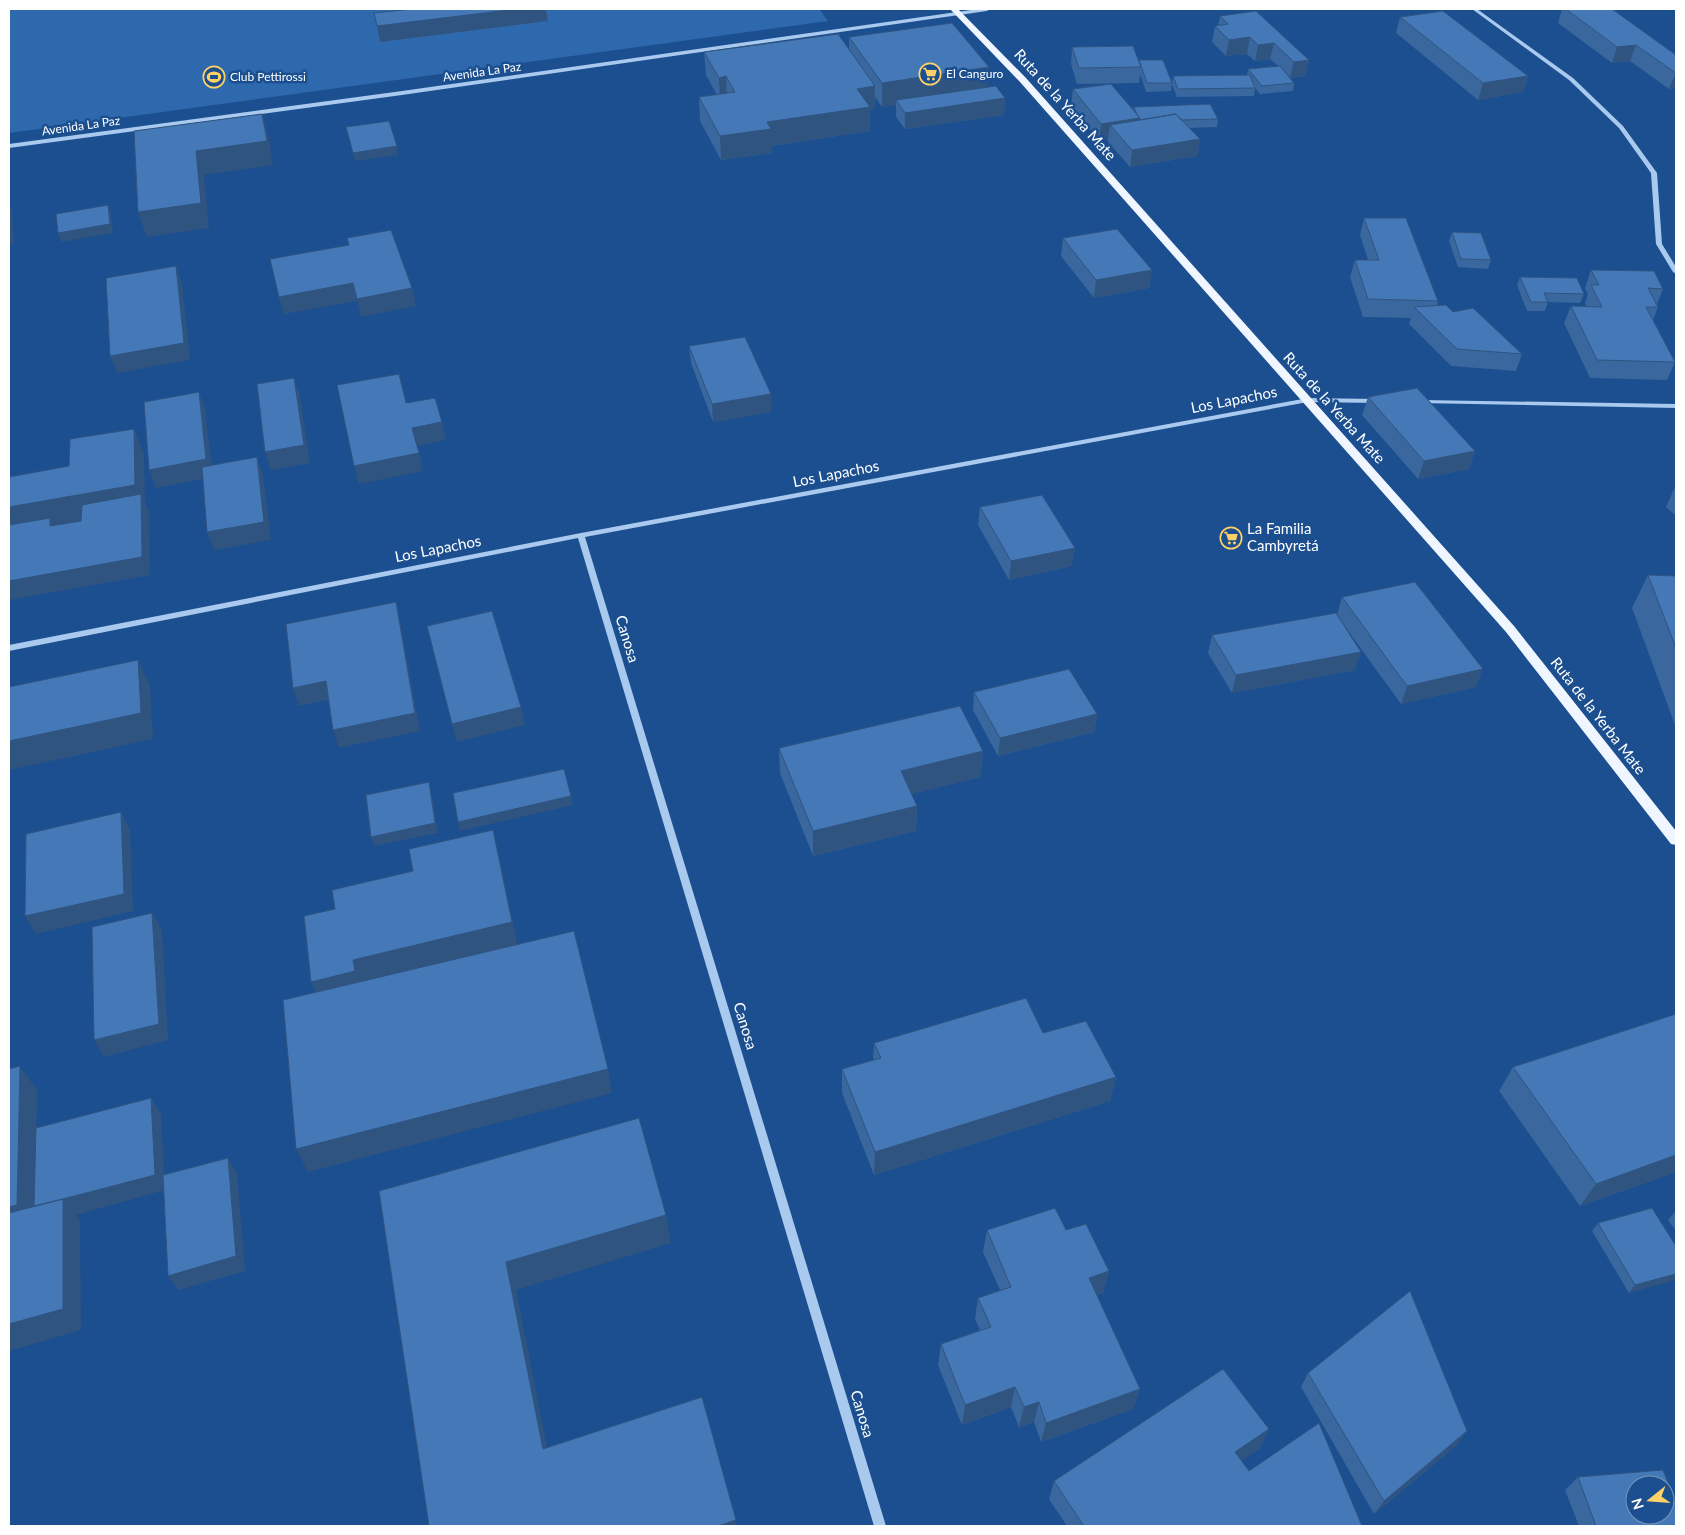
<svg xmlns="http://www.w3.org/2000/svg" width="1685" height="1535" viewBox="0 0 1685 1535" font-family="Lato,sans-serif">
<style>
.green{fill:#2e69ad}
.lines{fill:none;stroke-linecap:round;stroke-linejoin:round}
.minor{fill:#a9c9ee;fill-rule:evenodd}
.major{fill:#f0f6ff;fill-rule:evenodd}
.wall{fill:#3a679d}
.shaded-wall{fill:#305480}
.building{fill:#4478b7;stroke:#305480;fill-rule:evenodd}
.labels{text-anchor:middle;stroke-width:5;stroke-linejoin:round;paint-order:stroke}
.far-street-label{font-size:12px;fill:#fff;stroke:#1b4f8f}
.far-poi-label{font-size:12px;fill:#fff;stroke:#1b4f8f;text-anchor:start}
.street-label{font-size:15px;fill:#fff;stroke:#1b4f8f}
.poi-label{font-size:15px;fill:#fff;stroke:#1b4f8f;text-anchor:start}
</style>
<rect width="100%" height="100%" fill="#1b4f8f"/>
<path class="green" d="M9 9H819L828 21 9 133Z"/>
<g class="lines">
<path class="minor" d="M978 9H990L987 11 402 95 9 148V144L402 91Z
M1472 9H1477L1573 78 1623 126 1657 173 1662 244 1676 267V274L1673 272 1656 244 1651 173 1619 128 1569 80Z
M1308 398 1378 399 1381 401 1378 403 1308 402 585 537 886 1526H874L578 538 9 651V645L581 533Z
M1421 400 1676 404V408L1419 403V401Z"/>
<path class="major" d="M950 9H958L1026 78 1514 626 1676 831V845L1671 844 1506 632 1020 82Z"/>
</g>
<path class="wall" d="M1562 9H1612L1676 55V88L1669 89 1630 61 1612 63 1558 23Z
M1220 16 1309 60 1305 76 1290 78 1294 83 1293 91 1260 94 1255 88 1254 96 1177 97 1172 85 1173 76 1247 75 1248 69 1278 66 1270 59 1255 61 1247 54 1226 56 1212 42 1215 26H1218Z
M1400 17 1528 76 1523 92 1478 100 1396 33Z
M849 37 988 87 1005 98 1004 115 905 129 896 117V105L882 107 875 97 874 110H870V131L771 146 772 153 721 160 700 121 699 97 717 95 706 75 704 52 849 49Z
M1072 47 1139 61 1172 83 1171 91 1146 92 1140 74 1139 83 1077 84 1071 64Z
M1073 89 1133 110 1134 107 1218 119 1217 127 1189 128 1200 139 1197 156 1130 167 1108 142V139L1099 140 1071 106Z
M1364 218 1438 301 1437 306 1453 312 1522 354 1516 371 1451 366 1409 324 1411 318 1363 317 1350 277 1355 260H1368L1360 235Z
M1452 232 1491 260 1488 269 1458 267 1449 241Z
M1063 238 1152 270 1149 288 1094 298 1061 256Z
M1591 270 1663 289 1657 304 1658 307 1653 320 1675 362 1667 380 1590 378 1564 323 1571 306H1586L1585 303 1588 294 1585 288Z
M1520 277 1584 294 1580 303 1548 302 1545 311H1527L1517 285Z
M689 346 771 412 713 422 691 363Z
M1368 397 1475 451 1469 469 1418 479 1362 415Z
M1676 488V516L1666 507 1674 489Z
M980 507 1072 566 1009 580 978 525Z
M1648 575 1676 576V728L1632 608Z
M1342 597 1476 687 1401 704 1338 617 1355 670 1232 693 1208 653 1212 635 1337 615Z
M974 692 1097 714 1094 732 998 756 973 710Z
M779 748 983 751 980 777 911 794 917 806 916 831 813 856 780 773Z
M1676 1014V1172L1580 1206 1499 1091 1513 1067Z
M1043 1033 1116 1077 1110 1101 874 1175 842 1093V1069L873 1060 874 1043Z
M1676 1211V1231L1668 1220 1675 1212Z
M1598 1223 1676 1246 1629 1293 1592 1231Z
M987 1230H1066L1109 1271 1103 1293 1096 1295 1140 1389 1133 1409 1041 1442 1034 1422 1019 1427 1011 1407 962 1425 938 1365 941 1344 980 1330 975 1319 978 1298 1000 1290 983 1252Z
M1308 1373 1457 1445 1374 1514 1301 1387Z
M1269 1429 1259 1449 1241 1460 1249 1471 1362 1526H1067L1049 1499 1054 1481Z
M1578 1477 1676 1526H1579L1565 1490Z"/>
<path class="shaded-wall" d="M517 9H546L548 21 380 42 377 26Z
M1250 37 1247 54 1226 56 1229 40Z
M1274 43 1270 59 1255 61 1258 45Z
M1636 45 1630 61 1612 63 1617 47Z
M1309 60 1305 76 1290 78 1294 62Z
M989 67 988 91 896 100V105L882 107V83Z
M1676 73V88L1669 89Z
M726 76 727 100 720 101 719 78Z
M1528 76 1523 92 1478 100 1483 83Z
M875 86 874 110H870V131L771 146 772 153 721 160 720 136 767 122 857 89Z
M1005 98 1004 115 905 129V113Z
M262 114 269 138 273 165 204 175 209 228 147 237 138 212 196 151Z
M1140 118 1138 135 1110 125 1108 139 1099 140 1101 124Z
M1200 139 1197 156 1130 167 1132 150Z
M397 146 398 155 355 161 353 153Z
M9 203 12 212 14 243 9 244Z
M108 205 111 214 113 233 61 242 58 233Z
M176 266 182 284 190 360 117 373 110 356Z
M1152 270 1149 288 1094 298 1096 280Z
M353 283 357 301 284 314 279 297Z
M412 288 416 306 361 317 357 299Z
M294 378 300 396 310 463 271 470 265 452Z
M199 392 205 410 213 477 156 488 149 470Z
M771 394V412L713 422 712 404Z
M442 422 446 440 416 446 412 428Z
M134 429 144 455 145 504 149 512 150 575 9 600V507Z
M1475 451 1469 469 1418 479 1424 461Z
M419 453 423 471 359 484 354 466Z
M257 457 263 475 271 540 214 550 207 532Z
M1075 548 1072 566 1009 580 1011 561Z
M396 602 400 621 420 731 339 748 333 730Z
M1361 652 1355 670 1232 693 1236 675Z
M138 660 150 686 153 739 9 770V741Z
M1483 669 1476 687 1401 704 1407 686Z
M326 681 332 699 299 706 293 688Z
M521 707 525 725 457 742 452 724Z
M1097 714 1094 732 998 756 1000 738Z
M983 751 980 777 900 797 901 771Z
M429 782 431 791 438 833 374 846 371 837Z
M571 796 573 805 460 831 458 822Z
M917 806 916 831 813 856V831Z
M121 812 130 830 133 911 36 934 25 916Z
M493 830 499 856 518 947 322 1006 311 982 353 960Z
M152 913 162 930 168 1040 104 1057 94 1040Z
M20 1066 37 1090 35 1207 151 1098 161 1114 165 1190 76 1215 80 1221 81 1330 9 1351V1207Z
M608 1069 612 1093 308 1172 296 1149Z
M1116 1077 1110 1101 874 1175 875 1152Z
M1676 1155V1172L1580 1206 1596 1184Z
M228 1158 237 1174 245 1271 179 1290 168 1276Z
M666 1215 671 1243 516 1290 552 1473 543 1449 506 1262Z
M1109 1271 1103 1293 1083 1300 1089 1278Z
M1676 1274V1280L1629 1293 1635 1285Z
M1015 1387 1011 1407 962 1425 965 1405Z
M1140 1389 1133 1409 1041 1442 1046 1423Z
M1039 1402 1034 1422 1019 1427 1024 1407Z
M1269 1429 1259 1449 1226 1471 1235 1452Z
M1467 1431 1457 1445 1374 1514 1384 1501Z
M736 1520V1526H718Z"/>
<path class="building" d="M412 9H517L377 26 374 13Z
M1566 9H1612L1676 55V73L1636 45 1617 47Z
M1256 11 1309 60 1294 62 1274 43 1258 45 1250 37 1229 40 1215 26 1228 24 1220 16Z
M1443 11 1528 76 1483 83 1400 17Z
M952 23 989 67 882 83 849 37Z
M838 34 875 86 857 89 870 107 767 122 771 129 720 136 699 97 735 92 726 76 719 78 704 52Z
M1133 46 1141 67 1079 68 1072 47Z
M1139 60H1163L1172 83H1147Z
M1280 66 1294 83 1262 86 1248 69Z
M1250 75 1255 88 1178 89 1173 76Z
M1111 84 1140 118 1101 124 1073 89Z
M996 86 1005 98 905 113 896 100Z
M1210 104 1218 119 1181 120 1176 114 1140 120V118L1137 115 1134 107Z
M262 114 267 141 196 151 201 203 138 212 134 131Z
M1176 114 1200 139 1132 150 1110 125Z
M389 121 397 146 353 153 346 127Z
M108 205 110 224 58 233 56 214Z
M1364 218H1406L1438 301 1368 299 1355 260H1379Z
M1117 229 1152 270 1096 280 1063 238Z
M391 230 412 288 357 299 353 283 279 297 270 259 349 245 347 238Z
M1452 232 1481 233 1491 260 1461 259Z
M176 266 184 343 110 356 106 278Z
M1591 270 1654 271 1663 289 1648 288 1658 307H1646L1675 362 1597 360 1571 306 1602 307 1591 285H1599Z
M1520 277 1577 278 1584 294 1544 293 1548 302H1531Z
M1446 305 1453 312 1473 308 1522 354 1457 349 1414 307Z
M745 337 771 394 712 404 689 346Z
M399 374 406 403 435 398 442 422 412 428 419 453 354 466 337 385Z
M294 378 304 445 265 452 257 384Z
M1417 388 1475 451 1424 461 1368 397Z
M199 392 206 459 149 470 144 402Z
M134 429 135 485 9 507V477L69 466 70 439Z
M257 457 264 522 207 532 202 467Z
M141 494 142 557 9 581V525L50 518V526L81 521 82 505Z
M1042 495 1075 548 1011 561 980 507Z
M1648 575 1676 576V648Z
M1415 582 1483 669 1407 686 1342 597Z
M396 602 415 713 333 730 326 681 293 688 286 624Z
M492 611 521 707 452 724 427 626Z
M1336 613 1361 652 1236 675 1212 635Z
M138 660 141 713 9 741V687Z
M1069 669 1097 714 1000 738 974 692Z
M960 706 983 751 901 771 917 806 813 831 779 748Z
M564 769 571 796 458 822 453 793Z
M429 782 435 823 371 837 366 795Z
M121 812 124 894 25 916 26 834Z
M493 830 512 922 353 960 355 971 311 982 304 916 335 909 332 890 413 871 409 849Z
M152 913 159 1024 94 1040 92 927Z
M574 931 608 1069 296 1149 283 1000Z
M1026 998 1043 1033 1086 1021 1116 1077 875 1152 842 1069 881 1058 874 1043Z
M1676 1014V1155L1596 1184 1513 1067Z
M20 1066 17 1205 9 1207V1069Z
M151 1098 155 1175 63 1199 34 1206 36 1128Z
M639 1118 666 1215 506 1262 543 1449 702 1397 736 1520 718 1526H429L379 1191Z
M228 1158 236 1256 168 1276 163 1175Z
M63 1199V1309L9 1324V1213Z
M1055 1208 1066 1230 1086 1224 1109 1271 1089 1278 1140 1389 1046 1423 1039 1402 1024 1407 1015 1387 965 1405 941 1344 991 1327 978 1298 1011 1287 987 1230Z
M1652 1208 1676 1246V1274L1635 1285 1598 1223Z
M1410 1291 1467 1431 1384 1501 1308 1373Z
M1223 1369 1269 1429 1235 1452 1249 1471 1319 1423 1362 1526H1084L1054 1481Z
M1663 1470 1676 1503V1526H1596L1578 1477ZM1635 1485H1665V1515H1635Z"/>
<defs>
<g id="supermarket-ring" transform="scale(1.125)"><circle r="9.5" fill="#1b4f8f" stroke="#ffd166" stroke-width="1.5"/><path d="M-6-5.5h2.5l.6 2H6L4.5 2H-2.5L-4.4-4H-6ZM-1.5 3.2a1.3 1.3 0 1 0 .1 0ZM3 3.2a1.3 1.3 0 1 0 .1 0Z" fill="#ffd166"/></g>
<g id="stadium-ring" transform="scale(1.125)"><circle r="9.5" fill="#1b4f8f" stroke="#ffd166" stroke-width="1.5"/><path d="M0-5a6.5 5 0 1 0 0 10a6.5 5 0 1 0 0-10ZM-3.5-1.8h7v3.6h-7Z" fill="#ffd166"/></g>
</defs>
<g fill-rule="evenodd">
<use href="#supermarket-ring" x="930" y="74"/>
<use href="#stadium-ring" x="214" y="77"/>
<use href="#supermarket-ring" x="1231" y="538"/>
</g>
<g class="labels">
<g class="far-street-label">
<text transform="translate(482 72) rotate(-8)" y="4">Avenida La Paz</text>
<text transform="translate(81 126) rotate(-8)" y="4">Avenida La Paz</text>
</g>
<g class="far-poi-label">
<text x="946" y="78">El Canguro</text>
<text x="230" y="81">Club Pettirossi</text>
</g>
<g class="street-label">
<text transform="translate(1065 105) rotate(48)" y="5">Ruta de la Yerba Mate</text>
<text transform="translate(1234 400) rotate(-11)" y="5">Los Lapachos</text>
<text transform="translate(1334 408) rotate(48)" y="5">Ruta de la Yerba Mate</text>
<text transform="translate(836 474) rotate(-11)" y="5">Los Lapachos</text>
<text transform="translate(438 549) rotate(-11)" y="5">Los Lapachos</text>
<text transform="translate(627 639) rotate(73)" y="5">Canosa</text>
<text transform="translate(1598 716) rotate(52)" y="5">Ruta de la Yerba Mate</text>
<text transform="translate(745 1026) rotate(73)" y="5">Canosa</text>
<text transform="translate(862 1414) rotate(73)" y="5">Canosa</text>
</g>
<g class="poi-label">
<text x="1247" y="534">La Familia<tspan x="1247" dy="17">Cambyretá</tspan></text>
</g>
</g>
<rect width="1685" height="1535" fill="none" stroke="#ffffff" stroke-width="20"/>
<g transform="translate(1650 1500) rotate(253)"><circle r="24" fill="#1b4f8f" stroke="#7695bc"/>
<path d="M0-4L9 19L0 12L-9 19Z" fill="#ffd166"/>
<text y="-8" font-size="14" font-weight="bold" text-anchor="middle" fill="#ffffff">N</text>
</g>
</svg>
